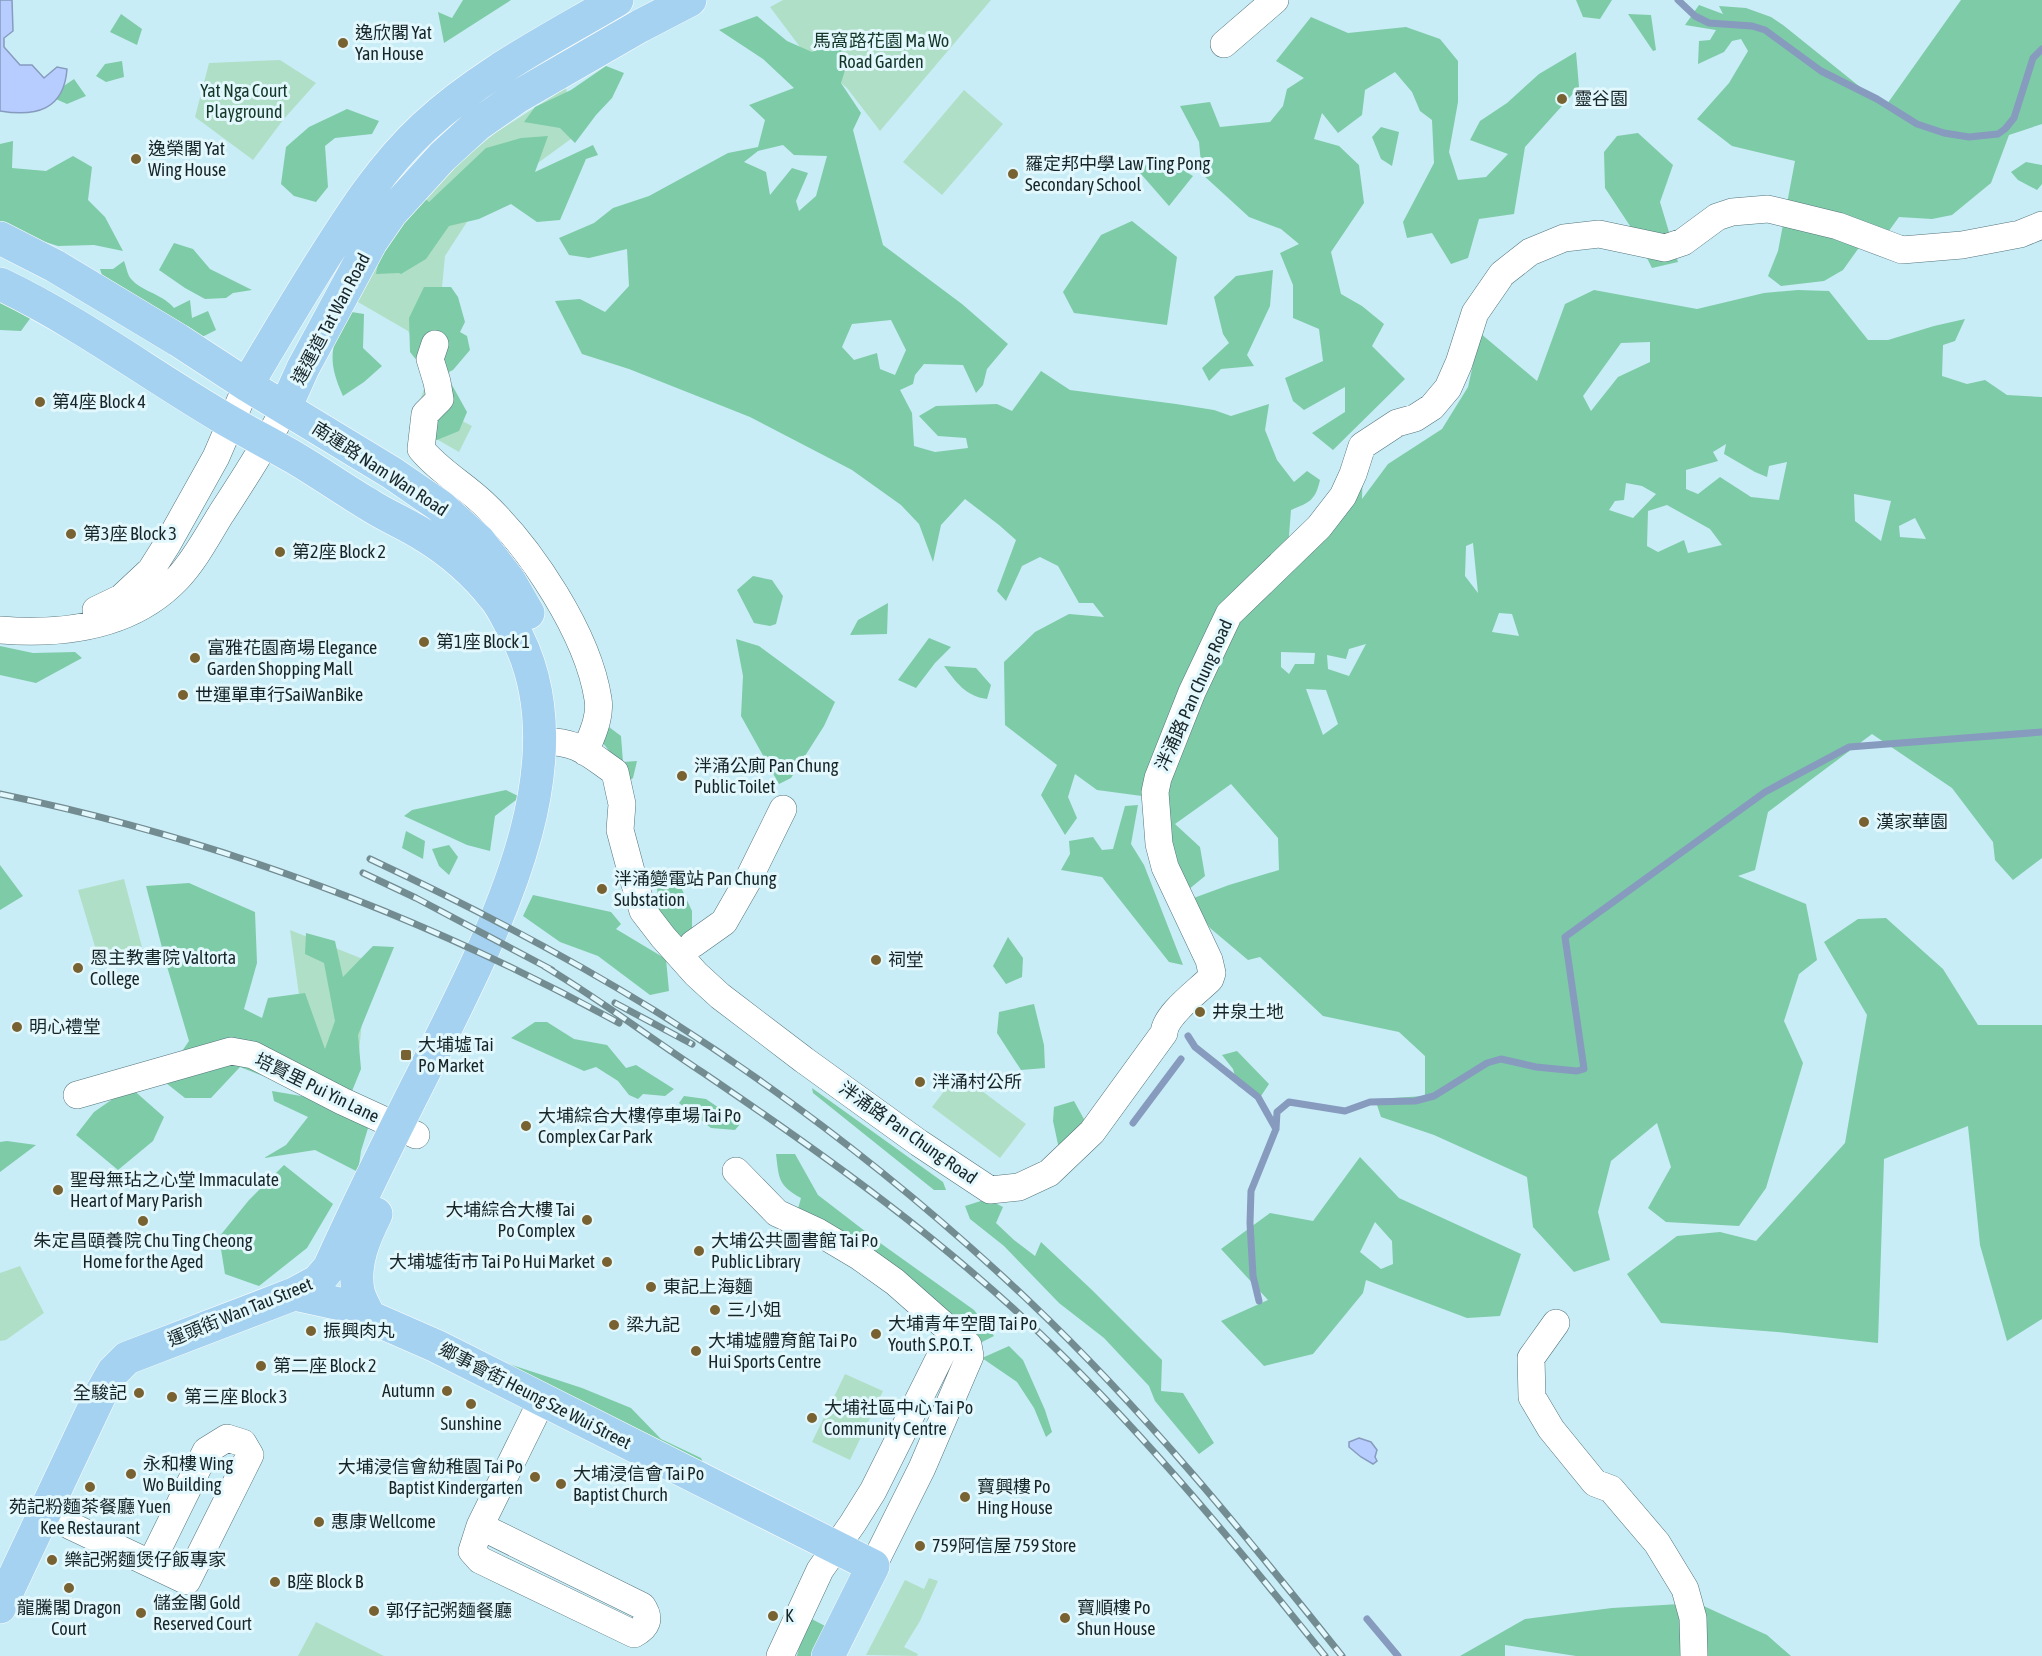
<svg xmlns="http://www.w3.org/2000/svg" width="2042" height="1656" viewBox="0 0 2042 1656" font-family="'Asap Condensed','Noto Sans TC',sans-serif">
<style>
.green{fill:#b0dfc7}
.forest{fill:#7ecba7;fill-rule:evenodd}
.water{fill:#b7cdff;stroke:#879bbe;stroke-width:1.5}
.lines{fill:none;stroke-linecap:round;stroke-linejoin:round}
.stream{stroke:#879bbe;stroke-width:7}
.minor-casing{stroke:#53747c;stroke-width:28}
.major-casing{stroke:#fff;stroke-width:34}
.minor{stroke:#fff;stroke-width:27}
.major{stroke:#a6d2f1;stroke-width:33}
.rail-casing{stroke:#738c92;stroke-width:7}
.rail{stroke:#e2f8fd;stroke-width:4.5;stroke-dasharray:14;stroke-linecap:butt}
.poi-dot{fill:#786231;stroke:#e2f8fd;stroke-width:2}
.labels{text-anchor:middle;stroke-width:6;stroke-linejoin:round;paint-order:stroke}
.poi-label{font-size:18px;fill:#182528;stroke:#e2f8fd;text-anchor:start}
.park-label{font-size:18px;fill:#133627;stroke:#e2f8fd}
.street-label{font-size:18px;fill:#182528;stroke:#e2f8fd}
</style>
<rect width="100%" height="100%" fill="#c9edf6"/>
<path class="green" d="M783 0H991L880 131 847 88 803 51 770 7Z
M280 60 316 83 283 120 253 160 195 117 209 63Z
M566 88 575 136 476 208 445 256 440 309 452 345 449 378 439 409 472 426 459 452 419 429 416 412 430 372 408 331 351 298 433 185 495 133Z
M964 90 1003 124 942 195 903 162Z
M124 879 142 947 99 960 78 890Z
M290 930 368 961 359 1052 336 1060 306 1045Z
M958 1073 1026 1124 1000 1158 932 1107Z
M20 1266 44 1313 6 1340 0 1341V1273Z
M845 1374 883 1391 850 1460 812 1442Z
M929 1578 938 1581 920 1621 904 1647 918 1654 917 1656 866 1655 905 1580 924 1589Z
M316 1622 384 1656H298Z"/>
<path class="forest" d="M463 0H511L444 43 438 12 452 18Z
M1576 0H1612L1600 19 1583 17Z
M1961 0H2042V124L2009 135 1991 183 1952 215 1932 219 1899 217 1883 239 1863 242 1843 270 1824 281 1781 286 1768 276 1778 251 1795 161 1732 146 1697 119 1729 83 1748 51 1741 39 1732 41 1724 52 1698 64 1699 41 1710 40 1716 30 1685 25 1699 5 1723 14 1719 6 1746 8 1771 17 1783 25 1885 107Z
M121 14 142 29 137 45 110 32Z
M1628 14 1651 15 1656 50 1653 51Z
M757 16 787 41 812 52 837 43 847 64 841 83 861 113 853 130 883 245 962 304 1008 344 987 369 983 385 976 393 963 365 924 364 915 375 913 384 900 390 912 413 914 446 935 452 968 448 966 438 938 436 919 416 936 406 997 404 1012 411 1041 371 1070 390 1176 404 1214 410 1231 416 1269 404 1265 430 1277 460 1294 482 1307 471 1320 480C1315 501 1310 502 1291 510L1288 548 1363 461 1362 499 1388 464 1442 429 1468 387 1480 333 1537 381 1565 304 1594 290 1697 309 1764 293 1798 290 1829 291 1868 340H1888L1934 326 1965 319 1955 341 1943 345 1942 376 1967 384 1985 380 2007 395 2042 397V858L2013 880 1995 860 1993 842 1952 788 1872 734 1768 812 1755 870 1738 876 1806 904 1817 960 1799 974 1784 1021 1803 1063 1766 1188 1739 1226 1666 1222 1648 1208 1671 1167 1657 1123 1611 1161 1598 1212 1610 1260 1574 1272 1533 1227 1527 1177 1434 1135 1381 1117 1375 1099 1425 1096V1056L1399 1032 1323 1016 1260 957 1248 960 1210 928 1191 899 1229 885 1279 870 1278 838 1231 784 1175 824 1200 847 1205 876 1177 899 1142 796 1097 790 1075 774 1068 797 1077 818 1065 835 1041 795 1057 765 1005 725 1004 662 1035 632 1069 614 1104 617 1093 603H1079L1058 566 1040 557 1022 566 1006 601 997 591 1016 540 999 525 965 499 941 525 933 562 919 524 901 505 852 470 750 417 629 369 582 354 555 301 580 299 605 312 629 286 627 249 589 258 569 255 559 238 594 223 613 208 649 196 728 153 758 147 765 120 749 105 794 88 763 59 719 30ZM783 145 794 155 827 156 816 196 799 211 796 201 808 173 792 168 770 195 766 172 744 162 758 151ZM891 320 906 350 895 375 880 369 877 353 854 360 842 347 852 324ZM1650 342V362L1618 377 1591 411 1583 396 1621 343ZM1726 444 1724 454 1755 472 1767 477 1769 466 1787 462 1779 500 1751 497 1720 477 1698 494 1686 489V470L1718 461 1713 452ZM1626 483 1642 486 1656 494 1633 518 1609 510 1615 501 1624 500ZM1854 494 1891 501 1881 541 1855 521ZM1667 505 1710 529 1722 545 1688 553 1684 540 1658 552 1647 546 1648 511ZM1915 518 1926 539 1900 537 1899 526ZM1473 543 1478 593 1465 576 1466 546ZM1499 613 1512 614 1519 636 1492 632ZM1366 644 1349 676 1328 669 1327 655 1346 659 1349 649ZM1281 652 1315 653 1314 664H1295L1289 674 1281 667ZM1306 689 1326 690 1338 724 1323 735Z
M1311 17 1348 33 1406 27 1440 39 1458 61V102L1449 152 1458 180 1486 177 1508 154 1470 140 1480 121 1507 103 1539 74 1576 52 1579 87 1525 147 1514 214 1479 219 1468 258 1451 264 1432 233 1407 238 1403 222 1434 163 1432 120 1420 111 1412 92 1395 72 1365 90 1362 115 1338 133 1322 113 1314 139 1339 146 1359 165 1364 203 1331 252 1341 294 1362 306 1384 324 1372 346 1405 379 1333 450 1312 433 1345 412V387L1304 410 1293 401 1285 378 1323 361 1319 329 1293 318V285L1280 253 1299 244 1281 229 1249 217 1202 174 1199 142 1180 106 1210 102 1220 127 1270 122 1283 106 1287 89 1304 78 1276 61Z
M122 61 124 77 106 82 96 76 105 64Z
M606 66 624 73 612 98 596 115 575 143 560 128 524 122 535 107 571 90Z
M74 79 86 96 67 104 49 96Z
M347 109 379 121 372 134 335 138 325 146 328 187 316 202 294 196 281 184 286 147 309 127Z
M1381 127 1399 132 1392 166 1381 159 1372 137Z
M1638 133 1673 165 1660 202 1678 262 1652 268 1634 232 1605 188 1604 152 1617 136Z
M548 136 535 172 593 145 598 155 586 159 560 220 537 222 511 204 479 219 449 226 426 259 401 274 399 273 376 274C380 245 404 218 420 194L429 202 486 148 521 138Z
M13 141 12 168 46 171 73 156 92 167 88 200 105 217 123 251 94 245 58 246 13 232 0 225V144Z
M2026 162 2042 165V184L2037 190 2018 180 2011 172Z
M1171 163 1193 176 1169 206 1134 166Z
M1132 221 1177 257 1167 325 1074 313 1063 292 1101 235Z
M174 243 193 249 210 269 252 290 233 293 226 298 205 299 185 288 159 270Z
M124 261C126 266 127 272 129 276 138 291 162 293 174 308L190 300 192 318 208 311 216 330 198 339 106 287 100 269H113Z
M1273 270 1270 306 1247 355 1254 366 1221 369 1209 381 1202 368 1229 343 1223 334 1214 297 1236 276Z
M0 278 37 309 21 331 0 330Z
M424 287H451L458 297 465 322 460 332 467 336 470 350 453 370 432 380 410 352 409 318Z
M345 311 364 314 363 348 382 366 364 382 343 396C326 359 332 347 345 311Z
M452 385 467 412 459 431 432 442 409 428 430 402Z
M753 576 772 580 783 596 776 624 770 626 754 623 737 590Z
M888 603 887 634 850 635 858 620Z
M929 638 951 647 935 663 916 688 898 680Z
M736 639 759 646 835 702 824 726 791 778 779 784 741 716 743 676Z
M0 646 33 653 75 652 82 658 36 683 0 675Z
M944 666 976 668 991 685 987 699C965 696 956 682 944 666Z
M605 724 621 736 623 762 637 761 633 778 625 784 615 758 598 737Z
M506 790 520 797 495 816 490 851 467 845 404 816 412 810Z
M1138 805 1131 844 1144 865 1183 965 1169 962 1102 877 1061 870 1070 854 1069 841 1093 837 1102 850 1113 849 1125 806Z
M406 831 425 841 423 859 402 848Z
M449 845 458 857 449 875 439 866 432 849Z
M0 865 23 896 0 910Z
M189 883 255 912 257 963 244 1009 262 1018 268 998 305 993 325 1049 335 1021 324 963 305 954 306 933 335 941 343 977 373 946 394 947 358 1035 361 1069 350 1096 297 1089 240 1067 211 1098H185L147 1068 180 1054 189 1041 166 963 146 886Z
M679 883 692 911V938L680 949 659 923 657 886Z
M533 895 611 912 621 924 616 929 666 959 669 991 650 995 598 956 560 942 523 916Z
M1886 918 1943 969 1978 1025H2042V1319L2007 1341 1980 1245 1968 1126 1884 1159 1878 1343 1777 1332 1661 1323 1627 1274 1677 1236 1720 1232 1756 1241 1845 1143 1867 1015 1824 942 1858 919Z
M1008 937 1023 958 1022 977 1006 984 993 966Z
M1034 1004 1044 1045 1045 1068 1021 1070 997 1033 999 1012Z
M535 1022H547L574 1039 607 1045 626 1068 636 1065 674 1089 665 1096 643 1094 638 1099 629 1095 618 1081 596 1067 584 1071 511 1038Z
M1237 1051 1269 1084 1261 1096 1238 1086 1233 1069 1222 1055Z
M130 1087 164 1117 153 1141 118 1170 76 1135 94 1112Z
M812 1088 943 1182 946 1190H934L813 1093Z
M272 1091 307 1097 369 1125 361 1151 358 1172 315 1150 264 1158 286 1145 308 1117 274 1101Z
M684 1096 706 1099 741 1123 735 1130 711 1128 679 1103Z
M1074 1101 1085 1121 1059 1149 1053 1121 1054 1107Z
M7 1141 36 1145 0 1172V1142Z
M776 1154H795L818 1195 883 1245 974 1310 994 1336 974 1346 796 1216 801 1198C778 1185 779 1179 776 1154Z
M1360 1157 1399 1198 1521 1254 1500 1316 1467 1318 1366 1280 1363 1293 1313 1354 1264 1366 1221 1321 1268 1300 1221 1249 1270 1213 1313 1221ZM1375 1222 1392 1241 1393 1264 1381 1269 1360 1252Z
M284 1165 333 1204 307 1248 259 1286 225 1274 219 1237 249 1200Z
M987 1199 1003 1207 996 1223 1014 1240 1035 1256 1041 1242 1092 1290 1162 1360 1161 1391 1183 1393 1214 1443 1199 1454 1155 1401 1149 1386 1104 1338 1059 1303 1004 1246 970 1219 965 1206Z
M1009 1346 1023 1360 1045 1410 1052 1432 1046 1437 1034 1408 1017 1382 982 1358Z
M503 1362 582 1388 631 1408 661 1439 701 1458 710 1479Z
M1697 1603 1767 1635 1791 1656H1576L1505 1645V1656H1460L1525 1619 1612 1608Z
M806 1616 827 1627 813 1656H797Z"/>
<path class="water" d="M0 0H12L13 31 4 38V47L20 65H32L44 78 57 67 67 69C64 110 36 117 0 111Z
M1359 1438 1371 1442 1377 1450 1375 1457 1377 1461 1373 1464 1361 1457 1349 1447V1442Z"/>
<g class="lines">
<path class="stream" d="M1678 0 1695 16 1709 23 1752 26 1765 30 1821 71 1877 99 1917 124 1944 133 1969 137 1998 134 2005 129 2014 118 2033 58 2042 49
M1188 1036 1195 1047 1258 1097 1276 1129
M1133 1123 1181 1059
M1259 1301 1253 1276 1250 1223 1251 1191 1276 1129 1277 1112 1289 1102 1345 1111 1370 1102 1415 1101 1434 1096 1487 1063 1501 1059 1536 1067 1577 1071 1584 1069 1565 937 1765 792 1849 747 2042 732
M1367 1619 1398 1656"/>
<g class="minor-casing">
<path id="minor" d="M1224 44 1275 0
M435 344 430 359 437 382 440 399 425 414 421 449C439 471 463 484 483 503 531 548 588 634 598 699 601 717 592 735 585 752
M96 610 121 598 151 570 168 543 216 457 247 385
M0 630C63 635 132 627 178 578 195 560 208 535 221 514 244 479 266 445 285 408
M542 741C579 742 586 752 615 772L622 804 620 830 631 871 643 911 663 937 696 974 720 996 804 1060 919 1143 990 1190 1019 1187 1049 1173 1092 1132 1164 1033C1165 1015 1197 992 1210 979L1212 973 1209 960 1165 867 1159 844 1155 792 1158 778 1192 692 1229 614 1319 527 1343 496 1353 474 1362 446 1397 423 1415 418 1432 407 1448 388 1459 363 1475 313 1502 274 1530 252 1564 238 1599 234 1665 248 1683 242 1717 217 1732 212 1768 209 1838 226 1902 250 1962 245 2020 234 2042 225
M693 944 724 922 748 880 783 809
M77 1095 231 1051 253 1055 342 1101 416 1135
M736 1171 777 1213 818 1232 860 1257 895 1282 955 1335
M1556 1323 1531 1358 1532 1397 1551 1429 1595 1483 1611 1489 1657 1543 1685 1589 1693 1618 1694 1656
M45 1511 71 1526 187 1581 250 1455 243 1443 227 1438 206 1451 151 1563
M480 1526 642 1606C651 1619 647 1627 634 1634L480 1560 472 1551Z
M480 1526 542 1400
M780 1656 820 1570 853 1523 873 1491 944 1349 955 1335 968 1345 970 1356 922 1468 873 1566"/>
</g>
<g class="major-casing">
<path id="major" d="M0 238 55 266 178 340 247 385 392 473 440 506 479 541 509 580 528 613
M0 284C82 323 154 378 232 423 253 435 274 446 295 458 320 473 343 489 368 504 386 516 407 524 425 536 451 552 475 573 494 597 501 605 506 616 511 625 591 761 485 947 424 1072 391 1137 359 1202 329 1268L318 1281 294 1294 127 1358 113 1372 100 1395 0 1607
M247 385C271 344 295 304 320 264 351 215 381 167 424 127 481 74 551 39 617 0
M285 408 303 368 371 242 391 213 442 157 477 125 517 97 640 26 690 0
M294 1294 340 1304 436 1346 873 1566 828 1656
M369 1317C366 1309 360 1300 358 1291 353 1264 364 1238 376 1214"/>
</g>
<use href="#minor" class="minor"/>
<use href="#major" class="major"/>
<g class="rail-casing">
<path id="rail" d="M0 794C217 839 424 916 619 1023
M370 859C466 904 561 953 652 1009 787 1093 914 1192 1030 1302 1144 1410 1244 1533 1342 1656
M363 873 416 898 552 970
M544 966C599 999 649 1037 702 1072 826 1156 947 1242 1054 1347 1152 1443 1239 1549 1325 1656
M615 1003 692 1044"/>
</g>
<use href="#rail" class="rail"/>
</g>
<g class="poi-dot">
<circle cx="343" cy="43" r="6"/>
<circle cx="1562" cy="99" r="6"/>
<circle cx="136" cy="159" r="6"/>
<circle cx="1013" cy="174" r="6"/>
<circle cx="40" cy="402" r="6"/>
<circle cx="71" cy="534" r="6"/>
<circle cx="280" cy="552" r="6"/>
<circle cx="424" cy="642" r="6"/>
<circle cx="195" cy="658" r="6"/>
<circle cx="183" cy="695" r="6"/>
<circle cx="682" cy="776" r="6"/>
<circle cx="1864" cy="822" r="6"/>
<circle cx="602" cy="889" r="6"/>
<circle cx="876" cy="960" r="6"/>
<circle cx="78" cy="968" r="6"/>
<circle cx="1200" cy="1012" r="6"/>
<circle cx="17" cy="1027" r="6"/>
<rect x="400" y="1049" width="12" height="12" rx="3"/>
<circle cx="920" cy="1082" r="6"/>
<circle cx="526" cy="1126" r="6"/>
<circle cx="58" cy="1190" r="6"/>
<circle cx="587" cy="1220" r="6"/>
<circle cx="143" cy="1221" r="6"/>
<circle cx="699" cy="1251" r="6"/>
<circle cx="607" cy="1262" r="6"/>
<circle cx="651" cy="1287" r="6"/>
<circle cx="715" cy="1310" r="6"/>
<circle cx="614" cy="1325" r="6"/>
<circle cx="311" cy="1331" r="6"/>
<circle cx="876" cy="1334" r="6"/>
<circle cx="696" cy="1351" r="6"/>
<circle cx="261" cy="1366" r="6"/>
<circle cx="447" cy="1391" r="6"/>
<circle cx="139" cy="1393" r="6"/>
<circle cx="172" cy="1397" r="6"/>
<circle cx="471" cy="1404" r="6"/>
<circle cx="812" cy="1418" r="6"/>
<circle cx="131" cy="1474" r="6"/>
<circle cx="535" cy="1477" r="6"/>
<circle cx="561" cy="1484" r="6"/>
<circle cx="90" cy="1487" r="6"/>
<circle cx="965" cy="1497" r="6"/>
<circle cx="319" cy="1522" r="6"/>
<circle cx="920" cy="1546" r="6"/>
<circle cx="52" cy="1560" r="6"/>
<circle cx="275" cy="1582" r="6"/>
<circle cx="69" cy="1588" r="6"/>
<circle cx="374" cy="1611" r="6"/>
<circle cx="141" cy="1613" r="6"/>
<circle cx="773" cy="1616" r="6"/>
<circle cx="1065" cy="1618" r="6"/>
</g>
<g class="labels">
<g class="poi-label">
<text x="355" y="39">逸欣閣 Yat<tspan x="355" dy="21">Yan House</tspan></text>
<text x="1574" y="105">靈谷園</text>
<text x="148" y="155">逸榮閣 Yat<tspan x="148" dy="21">Wing House</tspan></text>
<text x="1025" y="170">羅定邦中學 Law Ting Pong<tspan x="1025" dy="21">Secondary School</tspan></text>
<text x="52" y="408">第4座 Block 4</text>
<text x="83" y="540">第3座 Block 3</text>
<text x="292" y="558">第2座 Block 2</text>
<text x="436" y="648">第1座 Block 1</text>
<text x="207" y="654">富雅花園商場 Elegance<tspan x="207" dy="21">Garden Shopping Mall</tspan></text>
<text x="195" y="701">世運單車行SaiWanBike</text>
<text x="694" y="772">泮涌公廁 Pan Chung<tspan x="694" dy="21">Public Toilet</tspan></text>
<text x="1876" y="828">漢家華園</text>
<text x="614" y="885">泮涌變電站 Pan Chung<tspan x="614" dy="21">Substation</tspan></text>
<text x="90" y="964">恩主教書院 Valtorta<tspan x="90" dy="21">College</tspan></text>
<text x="888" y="966">祠堂</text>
<text x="1212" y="1018">井泉土地</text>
<text x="29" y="1033">明心禮堂</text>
<text x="418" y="1051">大埔墟 Tai<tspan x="418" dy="21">Po Market</tspan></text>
<text x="932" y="1088">泮涌村公所</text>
<text x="538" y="1122">大埔綜合大樓停車場 Tai Po<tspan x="538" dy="21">Complex Car Park</tspan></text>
<text x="70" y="1186">聖母無玷之心堂 Immaculate<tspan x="70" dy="21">Heart of Mary Parish</tspan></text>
<text x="575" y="1216" text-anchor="end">大埔綜合大樓 Tai<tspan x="575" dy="21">Po Complex</tspan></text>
<text x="143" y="1247" text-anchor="middle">朱定昌頤養院 Chu Ting Cheong<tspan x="143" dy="21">Home for the Aged</tspan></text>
<text x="711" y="1247">大埔公共圖書館 Tai Po<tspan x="711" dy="21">Public Library</tspan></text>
<text x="595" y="1268" text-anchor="end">大埔墟街市 Tai Po Hui Market</text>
<text x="663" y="1293">東記上海麵</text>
<text x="727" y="1316">三小姐</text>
<text x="888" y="1330">大埔青年空間 Tai Po<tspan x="888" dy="21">Youth S.P.O.T.</tspan></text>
<text x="626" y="1331">梁九記</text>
<text x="323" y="1337">振興肉丸</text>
<text x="708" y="1347">大埔墟體育館 Tai Po<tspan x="708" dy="21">Hui Sports Centre</tspan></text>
<text x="273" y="1372">第二座 Block 2</text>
<text x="435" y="1397" text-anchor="end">Autumn</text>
<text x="127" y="1399" text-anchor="end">全駿記</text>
<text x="184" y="1403">第三座 Block 3</text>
<text x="824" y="1414">大埔社區中心 Tai Po<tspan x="824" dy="21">Community Centre</tspan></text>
<text x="471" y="1430" text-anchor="middle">Sunshine</text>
<text x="143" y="1470">永和樓 Wing<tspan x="143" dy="21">Wo Building</tspan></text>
<text x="523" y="1473" text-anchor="end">大埔浸信會糼稚園 Tai Po<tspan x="523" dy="21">Baptist Kindergarten</tspan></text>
<text x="573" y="1480">大埔浸信會 Tai Po<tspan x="573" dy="21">Baptist Church</tspan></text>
<text x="977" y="1493">寶興樓 Po<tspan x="977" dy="21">Hing House</tspan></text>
<text x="90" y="1513" text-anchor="middle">苑記粉麵茶餐廳 Yuen<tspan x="90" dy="21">Kee Restaurant</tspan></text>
<text x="331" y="1528">惠康 Wellcome</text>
<text x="932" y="1552">759阿信屋 759 Store</text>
<text x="64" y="1566">樂記粥麵煲仔飯專家</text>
<text x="287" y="1588">B座 Block B</text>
<text x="153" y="1609">儲金閣 Gold<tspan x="153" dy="21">Reserved Court</tspan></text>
<text x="69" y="1614" text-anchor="middle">龍騰閣 Dragon<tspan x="69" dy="21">Court</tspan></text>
<text x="1077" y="1614">寶順樓 Po<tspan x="1077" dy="21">Shun House</tspan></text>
<text x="386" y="1617">郭仔記粥麵餐廳</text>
<text x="785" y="1622">K</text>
</g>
<g class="park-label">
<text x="881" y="47">馬窩路花園 Ma Wo<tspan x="881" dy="21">Road Garden</tspan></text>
<text x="244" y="97">Yat Nga Court<tspan x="244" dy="21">Playground</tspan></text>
</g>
<g class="street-label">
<text transform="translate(331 319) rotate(-62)" y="6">達運道 Tat Wan Road</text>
<text transform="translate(380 469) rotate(33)" y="6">南運路 Nam Wan Road</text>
<text transform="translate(1194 695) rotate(-66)" y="6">泮涌路 Pan Chung Road</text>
<text transform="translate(317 1088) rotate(26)" y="6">培賢里 Pui Yin Lane</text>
<text transform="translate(908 1133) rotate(35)" y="6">泮涌路 Pan Chung Road</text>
<text transform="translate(240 1312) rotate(-22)" y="6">運頭街 Wan Tau Street</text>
<text transform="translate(535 1396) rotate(27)" y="6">鄉事會街 Heung Sze Wui Street</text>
</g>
</g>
</svg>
